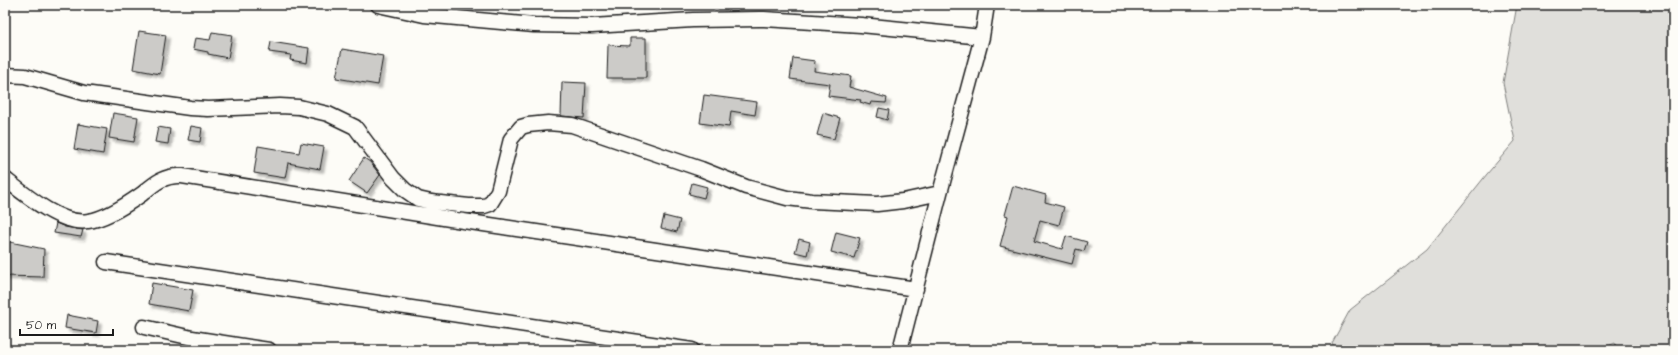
<svg xmlns="http://www.w3.org/2000/svg" width="1678" height="355" viewBox="0 0 1678 355" font-family="'Architects Daughter',sans-serif">
<style>
.green{fill:#e0dfdb;stroke:#7e7e7c}
.building{fill:#cccbc8;stroke:#1c1c1c;filter:url(#shadow)}
.lines{fill:none;stroke-linecap:round;stroke-linejoin:round}
.minor-casing{stroke:#1c1c1c;stroke-width:17}
.minor{stroke:#fdfcf7;stroke-width:14}
</style>
<defs>
<filter id="shadow"><feDropShadow dx="3.5" dy="3.5" stdDeviation="1" flood-color="#0004"/></filter>
</defs>
<rect width="100%" height="100%" fill="#fdfcf7"/>
<filter id="ink" filterUnits="userSpaceOnUse"><feTurbulence type="fractalNoise" baseFrequency=".025" numOctaves="2"/><feDisplacementMap in="SourceGraphic" scale="8" xChannelSelector="R" yChannelSelector="G"/><feConvolveMatrix kernelMatrix="1 2 1 2 8 2 1 2 1" color-interpolation-filters="sRGB"/></filter>
<g filter="url(#ink)">
<path class="green" d="M1517 5H1673V350H1617L1615 343 1599 350H1336L1332 343 1350 310 1427 249 1487 174 1515 141 1503 83Z"/>
<path class="building" d="M139 31 166 35 160 74 133 69Z
M212 32 232 35 228 58 208 54V52L193 49 195 38 210 40Z
M630 38H646V78H607L608 45 630 46Z
M271 42 309 48 307 63 290 60 291 55 269 52Z
M342 49 383 56 378 85 336 78Z
M793 58 815 61 814 71 851 76 849 87 887 98 886 103 871 102 870 105 860 102 861 100 828 96 830 84 790 79Z
M562 82 586 83 584 118 561 116Z
M704 95 757 102 755 115 731 111 729 127 700 123Z
M879 108 889 110 887 120 877 117Z
M113 113 138 117 134 142 109 138Z
M823 113 840 118 834 139 817 135Z
M78 124 107 129 103 154 74 149Z
M191 126 202 128 200 142 188 140Z
M158 127 170 129 168 144 155 142Z
M301 143 324 147 320 169 288 163 285 178 254 173 258 146 299 153Z
M364 158 370 162 380 175 367 193 349 181Z
M692 183 707 187 704 198 689 194Z
M1013 186 1046 195 1045 202 1064 207 1059 225 1040 220 1034 241 1062 249 1066 236 1087 242 1084 251 1076 249 1072 264 1000 246 1008 216 1005 215Z
M664 216 680 220 677 232 661 228Z
M56 223 65 227 83 230 81 237 54 233Z
M836 232 860 238 854 258 831 252Z
M799 239 810 242 807 255 795 252Z
M5 241 44 249 43 277 5 276Z
M152 283 193 290 189 311 149 304Z
M67 315 98 321 96 333 65 328Z"/>
<g class="lines">
<g class="minor-casing">
<path id="minor" d="M378 5 424 15 534 25 592 26 693 20 764 19 861 25 982 37
M5 75 25 76 84 93 190 108 208 109 280 106 299 107 328 114 355 127 393 178 405 190 418 199 431 202 469 206H484L490 204 498 191 511 139 521 127 528 125 548 123 572 125 701 169 746 187 787 198 812 201 877 204 903 201 940 193
M5 179C24 194 62 226 88 221 105 219 128 204 142 194 155 183 164 175 182 176L450 219 916 289
M106 262 692 350
M144 327 192 338 269 350
M900 350 940 193 982 37 987 5"/>
</g>
<use href="#minor" class="minor"/>
</g>
</g>
<rect width="1678" height="355" fill="none" stroke="#fdfcf7" stroke-width="20"/>
<rect x="10" y="10" width="1658" height="335" fill="none" stroke="#1c1c1c" stroke-width="1.5" filter="url(#ink)"/>
<path d="M20 329v6h93v-6" fill="none" stroke="#1c1c1c" stroke-width="2"/>
<text x="26" y="329" font-size="12" fill="#1c1c1c" stroke="#fdfcf7" stroke-width="3" paint-order="stroke">50 m</text>
</svg>
